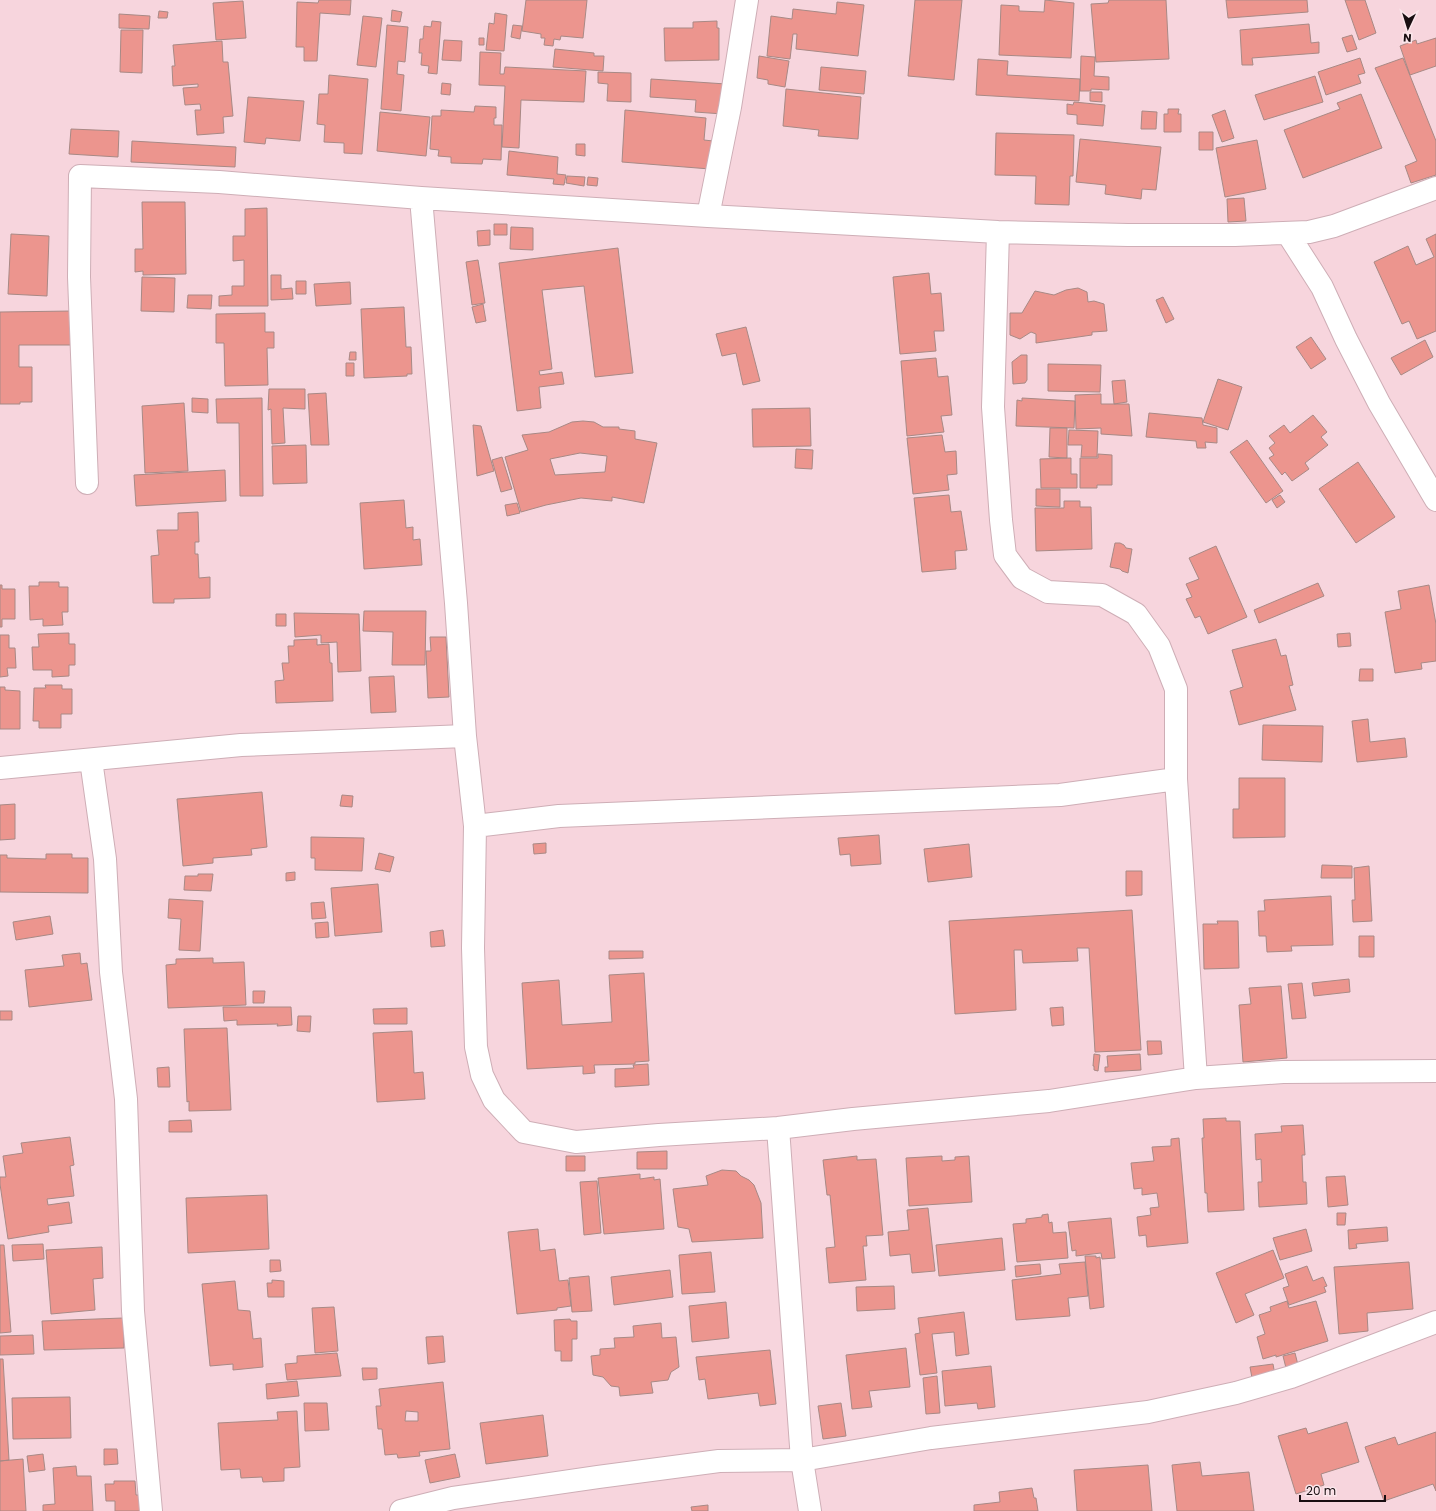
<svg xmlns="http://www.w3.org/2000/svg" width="1436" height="1511" viewBox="0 0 1436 1511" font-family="Poppins,sans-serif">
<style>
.building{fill:#ec958e;stroke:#a88985;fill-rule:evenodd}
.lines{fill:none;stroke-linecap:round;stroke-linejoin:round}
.minor-casing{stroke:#ceaeb6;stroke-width:24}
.minor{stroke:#fff;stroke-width:22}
</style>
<rect width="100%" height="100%" fill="#f7d5dd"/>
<path class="building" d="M319 0H351L350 15 320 13 317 61H304V47H296L297 2 318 3Z
M526 0H587L583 38 561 36 560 40 554 39 553 46 544 45 545 38H541V34L522 31Z
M915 0H962L954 80 908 76Z
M1045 0 1074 3 1071 58 999 55 1001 5 1019 6V11L1044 12Z
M1109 0H1166L1169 59 1096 62 1091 4 1108 3Z
M1226 0H1307L1308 12 1228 18Z
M1345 0H1365L1376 33 1359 40Z
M243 1 246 38 216 40 213 3Z
M837 2 864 5 858 56 796 49 797 34H793L790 59 767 56 771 16 792 19 793 9 836 14Z
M392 10 402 12 400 22 391 21Z
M159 11 168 12 167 18H158Z
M495 13 507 15 504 51 486 50 489 23 494 24Z
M119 14 150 16 149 29 119 28Z
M363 16 382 18 376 67 357 65Z
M432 21 441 22 437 74 428 73 429 66 421 65 422 53H419L420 39H423L424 26 431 27Z
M717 21V28H719V60L665 61 664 28H693V22Z
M1309 24 1311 43 1319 42V53L1252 58 1253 65H1242L1240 30Z
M387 25 408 27 405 62 398 61 397 74 404 75 401 111 381 109Z
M513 25 522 26 520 39 511 37Z
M121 30H143L142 73 120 72Z
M1352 35 1357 49 1347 52 1342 38Z
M479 38H484V45H479Z
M1436 38V66L1410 75 1400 46 1416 40 1417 44Z
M444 40 462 41 461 61 442 60Z
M222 41 223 62H228L233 116 223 117 224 133 197 135 195 110H201L200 104 185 105 183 88 198 87V84L173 86 172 66H175L173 45Z
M555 49 594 53V56H604L603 71 553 67Z
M480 52 501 53 500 74H504L505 67 586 71 584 102 521 100 519 148 502 147 505 86 479 85Z
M759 56 789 61 785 87 768 84V80L757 78Z
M1081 56 1095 57 1094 76 1109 77V90L1091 89V91H1080Z
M1360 58 1365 73 1358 75 1361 83 1326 95 1318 72Z
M1403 58 1436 141V175L1411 183 1405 166 1417 161 1375 68Z
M978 59 1008 61 1007 75 1080 79 1079 101 976 95Z
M821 67 866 71 864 94 819 90Z
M598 72 631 73V102L607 101 608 84 598 83Z
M329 75 368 79 362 154 344 153V143L324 142 325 125 317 124 319 94H328Z
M1315 76 1323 102 1264 120 1255 95Z
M651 79 726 84 723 114 695 112 696 100 650 97Z
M442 83 451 84 450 95 441 94Z
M786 89 861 97 858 139 818 136 819 130 783 126Z
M1090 92H1102V102L1090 101Z
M1361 94 1382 148 1303 178 1284 130 1340 109 1337 103Z
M248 97 304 101 300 141 266 138 265 144 244 142Z
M1074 102 1105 105 1103 126 1077 124V115L1067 114V104L1073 105Z
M475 106 496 107V118H494V125H502L501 160 483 159 482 164 451 163V157L438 156 439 150 430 149 432 116H441V110L474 112Z
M1168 109H1179L1178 114H1181V132H1164V114H1168Z
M625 110 706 118 704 140 713 141 710 169 622 162Z
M1225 110 1234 138 1222 142 1212 115Z
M1142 111 1157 112 1156 129H1141Z
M380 112 430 117 426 156 377 151Z
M71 129 119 131 118 157 69 154Z
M1199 132H1213V150H1199Z
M996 133 1074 135 1073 176H1070L1069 205 1035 204 1036 176 995 175Z
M1080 139 1161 147 1156 190 1142 189 1141 199 1105 194 1106 185 1076 182Z
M1257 140 1266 189 1225 197 1216 148Z
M132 141 236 147 235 167 131 162Z
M576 144H585V156L576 155Z
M509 151 558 157 557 174 566 175 564 185 553 184 554 179 507 175Z
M567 176 585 177 584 186 566 183Z
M588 177 598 178 597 186 587 185Z
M1244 198 1246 221 1228 222 1227 199Z
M142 202H185L186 274 143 275V271L135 272V249H143Z
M267 208 268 306H219V296L232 295V286H244V260L233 261V236H245V209Z
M494 224H507V235H494Z
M511 227 533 228V250L510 249Z
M490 230V245L478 246 477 231Z
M11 234 49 236 47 296 8 294Z
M1436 234V331L1417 339 1409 321 1402 324 1374 262 1408 246 1416 265 1434 257 1426 239Z
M618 248 633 373 595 377 584 286 542 290 552 369 539 371 540 375 562 372 564 384 539 387 541 408 517 411 499 263Z
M478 260 485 303 472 305 466 262Z
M929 273 931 294 941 293 944 331H934L936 351 900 354 893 277Z
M271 275H281V289L292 288 293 299 271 300Z
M142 277 175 278 174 312 141 311Z
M296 281H306V294H296Z
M350 282 351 304 316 306 314 284Z
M1078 288 1087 292 1088 302 1094 301 1104 304 1107 331 1092 332V335L1036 343V334L1031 332 1020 339 1010 335V313H1022L1035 291 1054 295 1066 290Z
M188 295H212L211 309 187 308Z
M1163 297 1174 319 1166 323 1156 300Z
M483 304 486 321 476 323 472 307Z
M404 307 406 347H411L412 374H407V376L364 378 361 309Z
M73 311V345H19V367H32V402H20V404H0V312Z
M265 313V332H274V348H267L268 385 225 386 224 343H216V314Z
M746 327 760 381 743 385 736 353 722 356 716 334Z
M1311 337 1326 359 1311 369 1296 347Z
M1425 340 1433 357 1401 375 1391 358Z
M350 352H356V360H349Z
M1021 355H1027V380L1025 383 1013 384 1012 362Z
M936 358 938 377 948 376 952 415 941 416 944 432 907 436 901 361Z
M346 363H354V376H346Z
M1048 364 1101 365 1100 392 1048 391Z
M1218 379 1242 387 1228 430 1203 422Z
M1125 380 1127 402 1114 404 1112 381Z
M269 389H305V409L283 408 285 443 272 444 271 409 268 410Z
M326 393 329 445H311L308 394Z
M1101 394V404H1129L1132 436 1101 434V428L1076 429 1075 395Z
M192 398 208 399V413L192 412Z
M262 398 263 496H240L239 423H217L216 399Z
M1022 398 1075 401 1074 428 1016 426 1017 400 1022 401Z
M184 403 188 471 145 473 142 406Z
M810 408 811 446 753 447 752 409Z
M1149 413 1202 418 1203 425 1217 428V443L1205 442 1206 448H1197L1196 441 1146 437Z
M1313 415 1327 432 1321 437 1328 445 1305 463 1309 469 1292 481 1285 472 1282 475 1269 458 1274 455 1269 448 1275 443 1269 436 1284 425 1290 433Z
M583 421 594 422 603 427H619V429L635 431V439L657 443 644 503 612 497V501L581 498 546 505 521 512 505 457 528 450 522 435 549 432 572 422ZM580 453 607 456 605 472 555 475 550 459Z
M473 425 481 426 494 471 477 476Z
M1050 428H1067V458L1049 457Z
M1069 430 1098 431 1097 457H1081L1082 445H1068Z
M942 435 945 452 956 451 957 474 947 475 949 490 913 494 907 438Z
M1247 440 1283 491 1266 503 1230 452Z
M306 445 307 483 273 484 272 446Z
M796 449 813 450 812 469 795 468Z
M1098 454 1112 455V485H1097V488H1080V458H1098Z
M502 457 512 489 501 492 492 460Z
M1071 458V474H1077V488H1041L1040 459Z
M1358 462 1395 517 1356 543 1319 489Z
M225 470 226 501 136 506 134 475Z
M1036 489H1060V507L1036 506Z
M949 495 951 512 961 511 967 550 955 551 956 569 922 572 914 498Z
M1280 495 1285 502 1277 508 1272 500Z
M404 500 406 528 413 527V540L420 539 422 565 364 569 360 503Z
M1064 501H1080V507H1091L1092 549 1036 551 1035 508H1064Z
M517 503 520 513 507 516 505 505Z
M198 512 199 542H195V554H198L199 578 210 577V598L174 599V603H153L151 556 159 555 157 530H178V513Z
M1115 543H1120L1124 545 1126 548 1132 549 1128 573 1122 571 1120 569 1110 567Z
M1216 546 1247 617 1208 634 1200 616 1195 618 1186 599 1192 597 1186 584 1199 579 1189 558Z
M39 582H59V587H68V612H62L63 625 43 626V619L30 620 29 586H39Z
M1318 583 1324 596 1259 623 1254 610Z
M0 585H2V589H15V619H2V627H0Z
M1429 585 1436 624V661L1421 663 1422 669 1395 673 1385 612 1401 609 1398 591Z
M364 611H426L425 665H392L393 632 363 631Z
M294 613 359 614 361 671 338 672 337 642 321 643V635L295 637Z
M276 614H286V626H276Z
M69 633V644H75V665H69V676L52 677V670H33L32 647H39L38 634Z
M1350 633 1351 646 1338 647 1337 634Z
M0 635H9V648H15L16 668H7L8 676 0 677Z
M430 637H446L449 697 428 698 426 651H431Z
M317 639V645L329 644 330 663H332L333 701 276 703 275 681 284 680 282 663H289L288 646H294V640Z
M1276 639 1281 656 1286 655 1293 685 1289 686 1296 710 1239 725 1230 691 1243 687 1232 650Z
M1360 669H1373V681H1359Z
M394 676 396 712 371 713 369 677Z
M45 685H62V689H72V714H61V728H39V721H33L34 688H46Z
M0 687H5V690L20 691V729H0Z
M1368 719 1370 742 1405 738 1407 757 1357 762 1352 721Z
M1263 725 1323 726 1322 762 1262 760Z
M1239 778H1285V837L1233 838V809H1239Z
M262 792 267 847 251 849 252 855 213 858V863L183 866 177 799Z
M342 795 353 796 352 807 340 806Z
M15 804V839L0 840V805Z
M879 835 881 864 851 866 850 854 840 855 838 838Z
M311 837 364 838 362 871 315 870V858H311Z
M546 843V853L534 854 533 844Z
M969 844 972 877 928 882 924 849Z
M379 853 394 857 390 872 375 869Z
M46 854H72V858H88V893L0 892V855H7V858L46 859Z
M1322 865 1352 866V878H1321Z
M1369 866 1372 921 1353 922 1352 900H1355L1354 868Z
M1126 871H1142V895L1126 896Z
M295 872V880L286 881V873Z
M198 874H213L211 891 184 890 185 876H198Z
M378 884 382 932 335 936 331 888Z
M1331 896 1333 945 1291 946 1292 951 1267 952 1266 936H1259L1258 911H1265L1264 900Z
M169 899 203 901 200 951 179 950 181 919 168 918Z
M324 902 326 918 312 919 311 903Z
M1132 910 1141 1050 1095 1052 1089 948H1077L1078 961 1023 963 1022 950H1014L1016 1010 955 1014 949 921Z
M50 916 53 934 16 940 13 922Z
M1217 921H1238L1239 968 1204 969 1203 924H1218Z
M328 922 329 937 316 938 315 923Z
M443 930 445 946 431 947 430 932Z
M1359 936H1374V957H1359Z
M609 951H643V958L609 959Z
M80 953 81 964 87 963 92 1000 29 1007 25 970 64 966 62 955Z
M213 958V963L244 962 246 1005 168 1008 166 965 176 964V959Z
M644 973 649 1061 635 1062V1064L594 1065 595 1073 583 1074V1066L527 1069 522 983 559 980 562 1025 612 1022 609 975Z
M1349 979 1350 992 1314 996 1312 983Z
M1302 983 1306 1018 1292 1019 1288 984Z
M1281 986 1287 1058 1243 1062 1239 1005 1251 1004 1249 988Z
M253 991H265L264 1003H253Z
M223 1007H291L292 1025 277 1026 278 1024 237 1025V1020L224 1021Z
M1063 1007 1064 1025 1052 1026 1050 1008Z
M407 1008V1024H374L373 1009Z
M0 1011H12V1020H0Z
M298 1016H311L310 1032 297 1031Z
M227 1028 231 1110 189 1111V1101L187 1102 184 1029Z
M412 1031 414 1073 423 1072 425 1099 377 1102 373 1033Z
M1147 1041H1161L1162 1054 1148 1055Z
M1094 1054 1100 1055 1098 1071 1094 1070V1066H1093Z
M1140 1054 1141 1070 1105 1072V1067H1108L1107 1056Z
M648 1064 649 1085 615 1087V1069L634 1068 633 1065Z
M169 1067 170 1087H158L157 1068Z
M1226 1118V1121H1240L1244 1210 1208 1212 1207 1193H1205L1202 1138H1204L1203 1119Z
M191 1120 192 1132H169V1121Z
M1303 1125 1305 1155H1302L1303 1182H1306L1307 1204 1259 1207 1258 1182H1262L1261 1159 1256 1160 1255 1134 1282 1132 1281 1126Z
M70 1137 74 1165 70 1166 74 1196 47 1199 48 1205 69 1202 72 1223 48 1226 49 1232 8 1239 0 1184V1177H6L3 1156 23 1153 21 1143Z
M1179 1138 1188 1243 1147 1247 1146 1235 1139 1236 1137 1217 1151 1215 1150 1208 1159 1207 1157 1193 1142 1195V1188L1134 1189 1131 1163 1154 1161 1152 1147 1171 1146V1139Z
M667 1151V1169H637V1152Z
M566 1156H585V1171H566Z
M857 1156V1160L876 1159 883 1235 866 1236 867 1246H863L866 1280 829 1283 826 1248 835 1247 830 1195H827L823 1160Z
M942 1156V1161L955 1160V1157L969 1156 972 1202 909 1206 906 1158Z
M722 1170 736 1171 741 1176 749 1180 754 1185 761 1203 763 1238 692 1242 689 1229 678 1227 673 1189 708 1185 706 1176Z
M640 1174V1179L654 1177V1180L660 1179 664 1229 604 1234 598 1178Z
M1345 1176 1348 1205 1328 1207 1326 1177Z
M597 1181 601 1233 584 1235 580 1182Z
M267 1195 269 1249 188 1253 186 1198Z
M928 1208 935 1271 912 1273 910 1254 890 1256 888 1232 909 1230 907 1210Z
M1337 1213H1346L1345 1225H1337Z
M1048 1214 1049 1223 1052 1222 1053 1233 1066 1232 1068 1258 1017 1262 1013 1224 1026 1223V1219L1042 1217V1215Z
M1111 1218 1115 1258 1102 1259 1101 1253 1076 1256V1250L1072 1251 1068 1222Z
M1387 1227 1388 1241 1356 1244 1357 1248 1349 1249 1348 1230Z
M538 1229 540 1251 555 1249 559 1281 568 1280 571 1306 557 1308V1310L517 1314 508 1232Z
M1306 1229 1312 1251 1280 1260 1273 1238Z
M1002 1238 1005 1270 939 1276 936 1245Z
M43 1244 44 1259 13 1261 12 1245Z
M0 1245H4L11 1332 0 1333Z
M102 1247 103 1278 93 1279 95 1310 51 1314 46 1250Z
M1273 1250 1284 1278 1245 1294 1254 1315 1236 1323 1216 1273Z
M711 1252 715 1292 682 1294 679 1255Z
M1085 1256H1096V1258L1100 1257 1104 1307 1090 1309Z
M270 1260H280L281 1271 270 1272Z
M1085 1262 1088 1296 1068 1298 1070 1316 1016 1320 1012 1280 1061 1274 1059 1264Z
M1409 1262 1413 1309 1367 1313 1368 1331 1339 1334 1334 1267Z
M1040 1264 1041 1274 1016 1277 1015 1266Z
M1307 1266 1313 1281 1323 1277 1327 1286 1324 1287 1326 1292 1289 1305 1283 1288 1289 1286 1285 1274Z
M670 1270 673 1297 614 1305 611 1277Z
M589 1276 592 1311 572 1312 569 1278Z
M272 1280 284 1281V1297H268L267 1283H272Z
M235 1281 238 1310 250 1311 253 1339 261 1338 263 1367 233 1370V1364L210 1366 202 1284Z
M894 1286 895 1309 857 1311 856 1287Z
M1287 1301 1289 1308 1316 1301 1328 1341 1276 1357V1355L1263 1359 1257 1337 1265 1334 1259 1315 1271 1311 1270 1307Z
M726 1302 729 1338 692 1342 689 1306Z
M334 1307 338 1351 315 1353 312 1308Z
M964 1312 969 1354 956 1356 954 1332 932 1334 937 1373 920 1375 915 1334 920 1333 918 1318Z
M123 1318 124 1348 44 1350 42 1321Z
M570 1319 571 1321H577V1339H572V1361H561V1351H555L554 1320Z
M661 1323 662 1338 676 1337 679 1367 671 1372 668 1380 651 1382 653 1393 620 1396 619 1387 611 1386 603 1377 593 1375 591 1356 600 1355V1349L615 1348 614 1338 634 1337 633 1326Z
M33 1335 34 1354 0 1355V1336Z
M443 1336 445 1362 428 1364 426 1337Z
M906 1348 910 1387 869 1391 872 1407 852 1409 846 1355Z
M770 1350 776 1404 760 1406 758 1393 708 1399 705 1379 699 1380 696 1357Z
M337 1353 341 1376 287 1380 285 1364 297 1363V1356Z
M1295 1353 1299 1369 1287 1372 1283 1356Z
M0 1359H3L9 1460 0 1461Z
M1273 1364 1275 1375 1252 1378 1250 1367Z
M991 1366 995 1407 978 1409 977 1403 945 1406 942 1371Z
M362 1368H377V1379L363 1380Z
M937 1376 940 1413 926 1414 923 1378Z
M297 1381 299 1396 267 1399 266 1384Z
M443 1382 450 1449 419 1452 420 1456 398 1458 397 1454 385 1455 382 1429H378L376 1406H381L379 1389ZM406 1411 418 1412V1421H405Z
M70 1397 71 1438 13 1439 12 1398Z
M304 1403H327L329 1430 305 1431Z
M841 1403 846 1436 823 1439 818 1406Z
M297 1411 300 1467 284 1468V1481L263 1482 262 1477 241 1478 240 1469 221 1470 218 1423 278 1420 277 1412Z
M543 1415 548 1456 486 1464 480 1423Z
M1347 1422 1359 1462 1321 1474 1324 1485 1296 1494 1278 1436 1306 1428 1308 1434Z
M1436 1432V1491L1433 1484 1384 1501 1365 1447 1395 1437 1398 1445Z
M104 1449H117L118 1464 104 1465Z
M43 1454 45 1470 29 1472 27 1456Z
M455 1454 460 1477 430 1483 425 1460Z
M23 1459 26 1511H0V1461Z
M1200 1462 1202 1476 1249 1472 1254 1511H1177L1172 1465Z
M1148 1465 1152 1511H1077L1074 1470Z
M76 1466 77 1476H91L93 1511H43V1505L55 1504 53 1468Z
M114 1481H135L136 1495H142V1511H115V1501H106L105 1484H114Z
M1032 1488 1034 1498H1036L1038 1511H974V1505L1000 1502 999 1492Z
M708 1505V1511H692L691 1507Z"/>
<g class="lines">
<g class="minor-casing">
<path id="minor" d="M421 198 456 603 465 736 475 826 473 948 476 1047 482 1075 494 1100 524 1132 576 1142 659 1135 778 1128 853 1119 1049 1101 1196 1078 1283 1072 1436 1071
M708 216 730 107 747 0
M998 232 993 407 1001 520 1005 555 1022 578 1048 592 1102 595 1136 614 1159 646 1176 689V779L1196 1078
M1288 234 1322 287 1346 339 1379 403 1436 500
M87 483 79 277 80 176 219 182 421 198 708 216 998 232 1128 235H1235L1309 232 1334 226 1436 188
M91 760 105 859 111 972 126 1099 133 1311 151 1511
M0 768 241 745 465 736
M475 826 559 816 1060 795 1176 779
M778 1128 802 1460 810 1511
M401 1511 453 1498 598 1477 719 1461 802 1460 931 1438 1148 1412 1236 1393 1291 1377 1436 1322"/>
</g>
<use href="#minor" class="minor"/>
</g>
<g transform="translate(1408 28) rotate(184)" stroke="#fbe6eb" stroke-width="3" paint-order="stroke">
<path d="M0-3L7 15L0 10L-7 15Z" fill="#190e11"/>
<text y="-6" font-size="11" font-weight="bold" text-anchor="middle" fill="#190e11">N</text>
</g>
<path d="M1300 1495v6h85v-6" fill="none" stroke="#190e11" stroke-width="2"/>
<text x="1306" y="1495" font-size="12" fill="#190e11" stroke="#fbe6eb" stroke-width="3" paint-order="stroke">20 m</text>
</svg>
